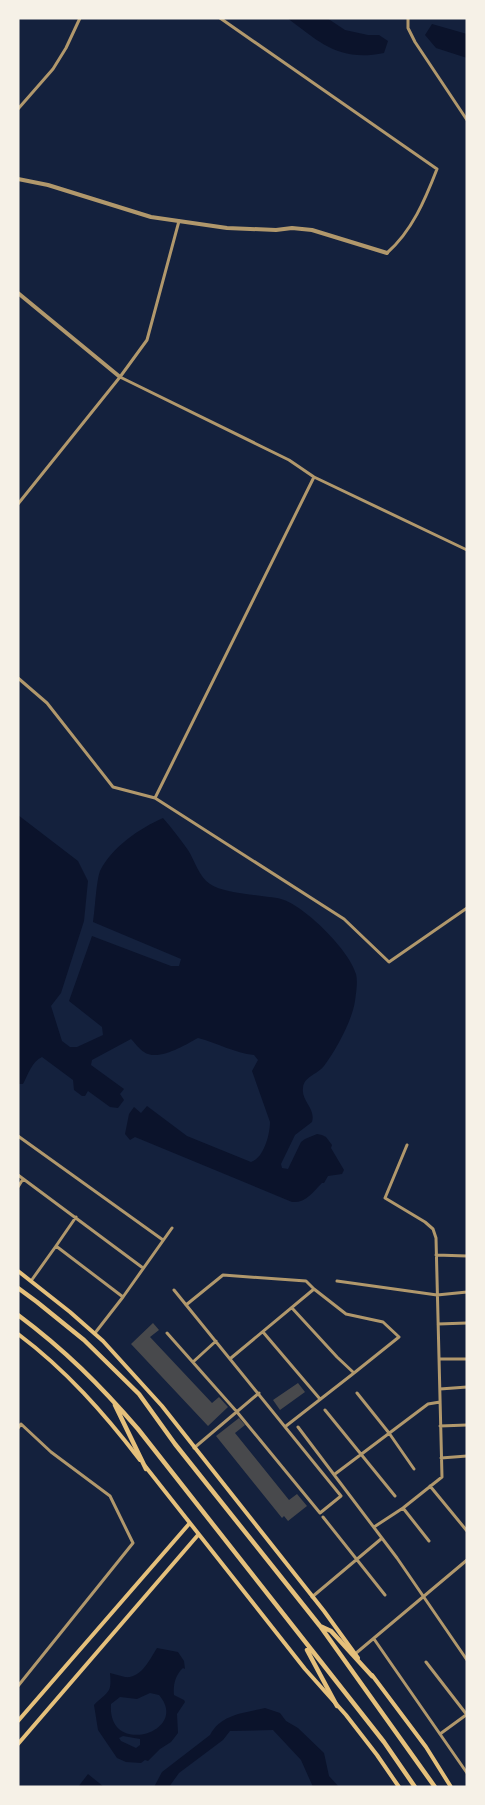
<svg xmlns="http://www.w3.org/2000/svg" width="485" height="1805" viewBox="0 0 485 1805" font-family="'DM Sans',sans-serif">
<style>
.water{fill:#0b132b;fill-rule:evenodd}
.building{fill:#48494c}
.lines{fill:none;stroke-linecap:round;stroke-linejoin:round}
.minor{stroke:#b1986c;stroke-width:3}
.tertiary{stroke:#b1986c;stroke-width:4}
.secondary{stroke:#e5c07b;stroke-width:4}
.trunk{stroke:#e5c07b;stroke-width:4.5}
</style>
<rect width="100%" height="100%" fill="#14213d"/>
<path class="water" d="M287 18H327L345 30 368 35H379L388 41 384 53C339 62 321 43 287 18Z
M432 24 467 34V58L436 48 425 35Z
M18 815 78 861 88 881 84 921 61 993 51 1006 62 1041 70 1047H77L103 1035 102 1027 69 1001 92 936 171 966H179L181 959 93 922C95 910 96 882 100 871 112 847 140 828 163 818 172 828 180 839 188 850 195 861 199 877 210 884 224 894 263 895 281 899 304 905 350 951 356 974 358 982 356 993 355 1001 352 1021 336 1050 324 1066 317 1075 304 1076 303 1088 301 1101 316 1108 312 1122L295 1135 281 1164 282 1168 288 1169 301 1142 305 1139 317 1134 322 1135 326 1137 332 1145 331 1148 344 1170 342 1174 328 1176 324 1183H322C312 1193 306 1203 292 1202L135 1137 130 1140 125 1134 129 1114 134 1107 141 1113 147 1106 187 1136 251 1162C264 1158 270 1134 270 1122L252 1071 258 1060 254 1055C235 1053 217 1043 198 1038 185 1045 158 1062 144 1052 139 1049 135 1043 131 1039L92 1060 91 1065 124 1089 120 1094 124 1100 118 1108 110 1107 88 1091 85 1096H82L74 1090 73 1080 42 1057C32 1061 28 1075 23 1084H18Z
M157 1648 178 1652 184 1661 185 1669 183 1668C175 1675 173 1686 174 1695L184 1700 185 1702 177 1714 178 1733 171 1742 160 1749 148 1761 145 1760 141 1763 126 1762 117 1758 98 1730 94 1705C108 1691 112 1694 110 1673 115 1674 120 1676 125 1677 141 1679 150 1659 157 1648ZM150 1693 159 1695C191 1732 107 1758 111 1704L120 1697 137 1699ZM123 1736 140 1739V1745L136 1748 121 1741 119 1738Z
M265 1708 280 1713 286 1721 298 1728 324 1753 329 1776 339 1787H313L301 1760 273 1730 230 1731 223 1740 179 1773 169 1787H154L162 1772 210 1735C221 1714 244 1713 265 1708Z
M88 1774 104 1787H78Z"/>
<path class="building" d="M153 1323 159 1330 150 1337 212 1403 219 1397 228 1407 208 1426 131 1344Z
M298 1383 305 1392 280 1410 273 1400Z
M239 1418 245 1425 235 1433 289 1500 297 1494 307 1506 288 1521 284 1516 282 1518 216 1436Z"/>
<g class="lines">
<path class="minor" d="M220 18 437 169C425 200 412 231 387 253
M408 18V28L415 42 467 120
M18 109 53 69 66 48 80 18
M120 377 289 460 314 477 467 550
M18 504 120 377 147 340 179 221
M18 678 47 703 113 787 155 798 344 919 389 962 467 908
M155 798 314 477
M18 1136 163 1240
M18 1175 143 1268
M18 1187 23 1179
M56 1246 76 1217
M436 1255 467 1256
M31 1281 56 1246 123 1297 95 1333
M337 1281 437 1295 467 1292
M123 1297 172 1228
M186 1305 223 1275 306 1281 314 1289
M438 1324 467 1323
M263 1332 320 1399
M167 1333 237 1412 320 1513 341 1496 174 1290
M231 1358 314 1289 346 1314 383 1322 399 1337 354 1373
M439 1359H467
M193 1362 216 1341
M440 1389 467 1387
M357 1393 389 1433 414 1469
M325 1410 395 1496
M286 1426 354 1373 337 1357 292 1308
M440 1426 467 1425
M298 1427 397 1558 467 1660
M18 1428 21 1424 51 1452 110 1496 133 1543 18 1686
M194 1448 259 1393
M441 1458 467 1456
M335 1474 428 1404 440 1402
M430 1486 467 1531
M403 1508 429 1541
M323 1517 385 1595
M374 1527 403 1508 442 1477 436 1238 433 1229 425 1222 385 1198 407 1145
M312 1597 381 1539
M374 1639 467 1773
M355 1654 467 1560
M426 1662 467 1715
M440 1734 466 1715"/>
<path class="tertiary" d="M18 179 48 185 151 217 227 228 276 230 292 228 312 230 387 253
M18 293 120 377"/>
<path class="secondary" d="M18 1271 70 1312 103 1341 162 1406 324 1611 358 1658
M18 1334C66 1370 104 1413 140 1460
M145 1466 305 1669 346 1715 377 1755 399 1787
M372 1675 426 1747 451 1787
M18 1721 189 1524
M18 1744 198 1535"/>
<path class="trunk" d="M18 1288 37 1302 84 1340 139 1394 175 1444 320 1626 435 1787
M18 1315C65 1350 100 1385 138 1429L384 1742 415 1787
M115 1405 146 1469
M320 1626 331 1631 372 1676
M307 1650 337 1706"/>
</g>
<rect width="485" height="1805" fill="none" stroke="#f6f1e7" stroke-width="39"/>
</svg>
